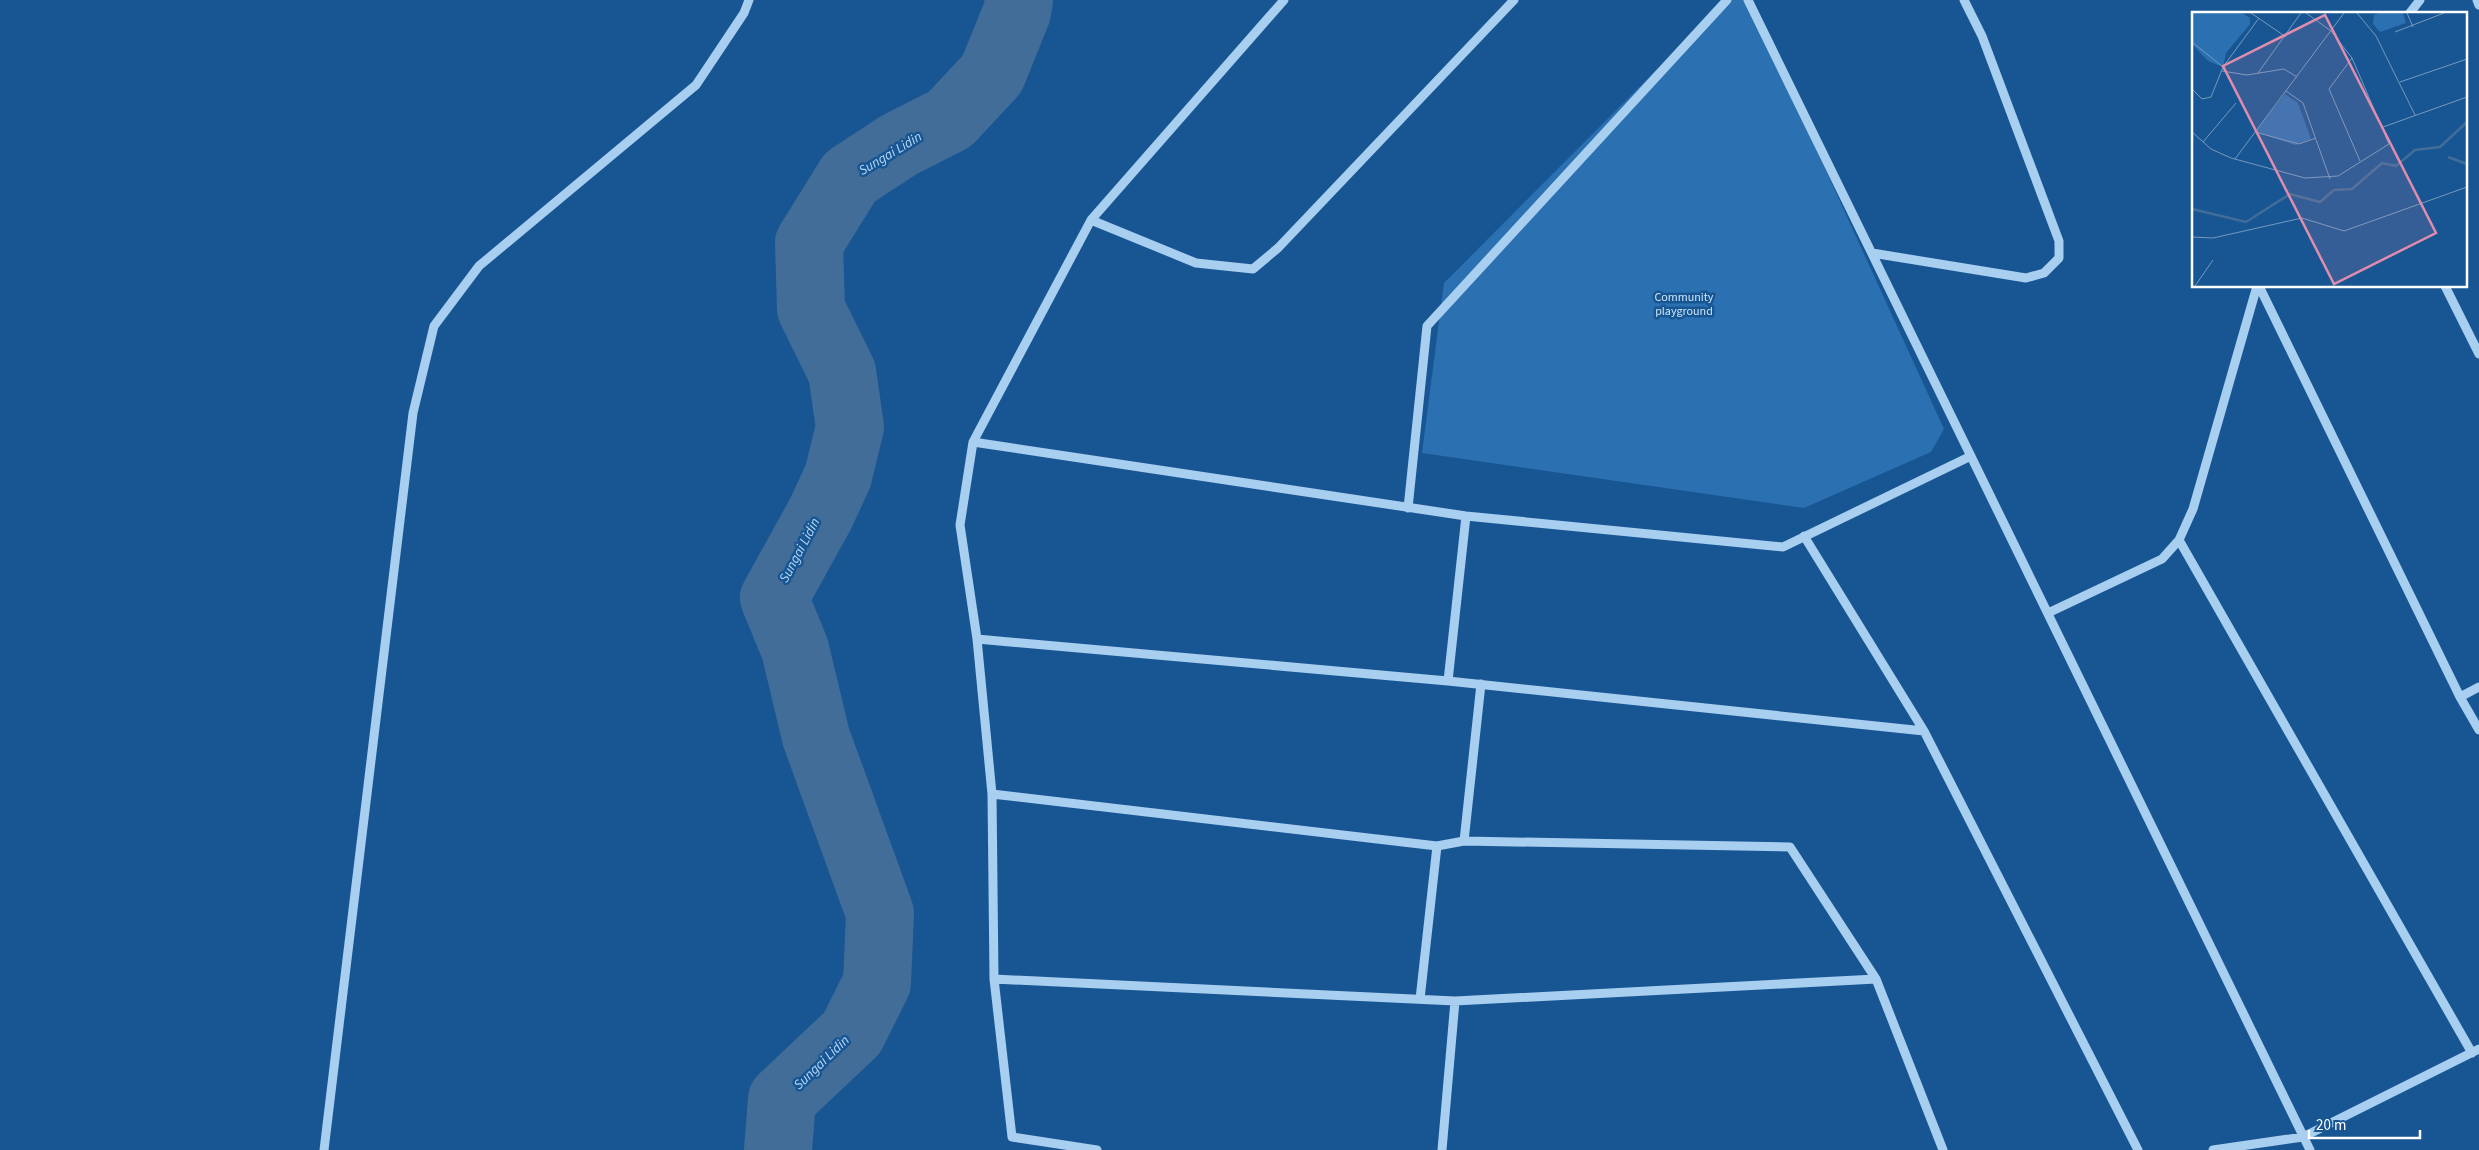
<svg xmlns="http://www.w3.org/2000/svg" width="2479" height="1150" viewBox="0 0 2479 1150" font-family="'Source Sans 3',sans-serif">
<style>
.green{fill:#2b70b1}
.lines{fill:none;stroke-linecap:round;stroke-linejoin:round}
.river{stroke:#416d98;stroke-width:68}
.minor{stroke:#a8cef0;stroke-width:9}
.labels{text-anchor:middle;stroke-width:5;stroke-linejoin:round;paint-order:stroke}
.park-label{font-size:12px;fill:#cfe6fb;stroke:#185693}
.water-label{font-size:14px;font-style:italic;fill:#b4d7f7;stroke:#185693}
.inset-river{fill:none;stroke:#416d98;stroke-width:2.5}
.inset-road{fill:none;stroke:#749abe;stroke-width:1}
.view{fill:#e08cad;fill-opacity:0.15;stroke:#e08cad;stroke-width:2.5}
.inset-edge{fill:none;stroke:#fff;stroke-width:2.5}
</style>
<rect width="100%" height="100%" fill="#185693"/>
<path class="green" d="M1726 0H1748L1944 429 1931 452 1804 508 1422 453 1444 283Z"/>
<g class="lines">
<path class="river" d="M778 1150 782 1099 852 1033 877 983 880 913 816 737 795 649 774 598 821 513 838 476 850 427 842 372 811 309 809 243 850 177 899 145 950 119 992 74 1017 12 1019 0"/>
<path class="minor" d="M1748 0 2310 1150
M2477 0 2479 5
M2409 14 2420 0
M1091 220 1196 263 1253 269 1278 248 1514 0
M1872 253 2026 278 2044 273 2059 258V241L1982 36 1964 0
M2259 286 2460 697 2479 730
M2445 286 2479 354
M973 442 1466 516 1783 547 1971 456
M1408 508 1427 326 1727 0
M1804 536 1924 731 2138 1150
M2179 540 2472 1053
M2048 613 2162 559 2179 540 2193 509 2257 286
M977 639 1448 681 1924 731
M1448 681 1466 516
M2460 697 2479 687
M992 794 1437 846 1464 841 1790 847 1876 979 1943 1150
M1464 841 1481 684
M994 979 1455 1001 1876 979
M1420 999 1437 846
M324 1150 413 413 434 326 479 266 696 85 744 13 749 0
M1097 1150 1012 1137 994 979 992 794 977 639 960 525 973 442 1091 220 1284 0
M1442 1150 1455 1001
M2213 1150 2303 1137 2479 1049"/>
</g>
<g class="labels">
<g class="park-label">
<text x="1684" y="301">Community<tspan x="1684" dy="14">playground</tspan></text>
</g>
<g class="water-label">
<text transform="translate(890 153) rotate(-31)" y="5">Sungai Lidin</text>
<text transform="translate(799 550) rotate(-62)" y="5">Sungai Lidin</text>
<text transform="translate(821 1062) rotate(-44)" y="5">Sungai Lidin</text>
</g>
</g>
<g transform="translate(2192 12)">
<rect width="275" height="275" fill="#185693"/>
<path d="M0 1H50L58 6V12L34 41 31 55 16 49 0 32ZM187 1H211L214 11 188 20 181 12 182 3ZM93 82 106 91 119 127 103 133 63 120Z" fill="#2b70b1"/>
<path class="inset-river" d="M256 145 275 152M0 197 54 210 98 182 128 190 142 178 160 177 190 151 204 154 223 138 248 135 275 110"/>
<path class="inset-road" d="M59 1 94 25M165 1 184 24 223 103M215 1 221 15M203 20 252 1M0 30 31 55M160 46 137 77 168 149M30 59 55 63 92 57 105 65M66 61 109 1M208 70 275 47M0 77 10 87 19 85 31 55 67 6M94 79 111 91 138 167M191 115 275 85M0 120 19 137 39 146 113 166 146 164 197 132 160 46 139 19 114 1M63 120 107 132 124 126M11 130 44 91M43 147 152 1M0 225 21 226 110 206 152 219 275 175M3 274 21 248"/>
<path class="view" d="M133 3 244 221 142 272 31 54Z"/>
<rect width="275" height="275" class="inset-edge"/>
</g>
<path d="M2309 1130v8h111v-8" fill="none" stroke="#ffffff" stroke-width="2.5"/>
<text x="2316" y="1130" font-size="15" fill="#ffffff" stroke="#185693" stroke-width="4" paint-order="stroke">20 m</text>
</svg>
